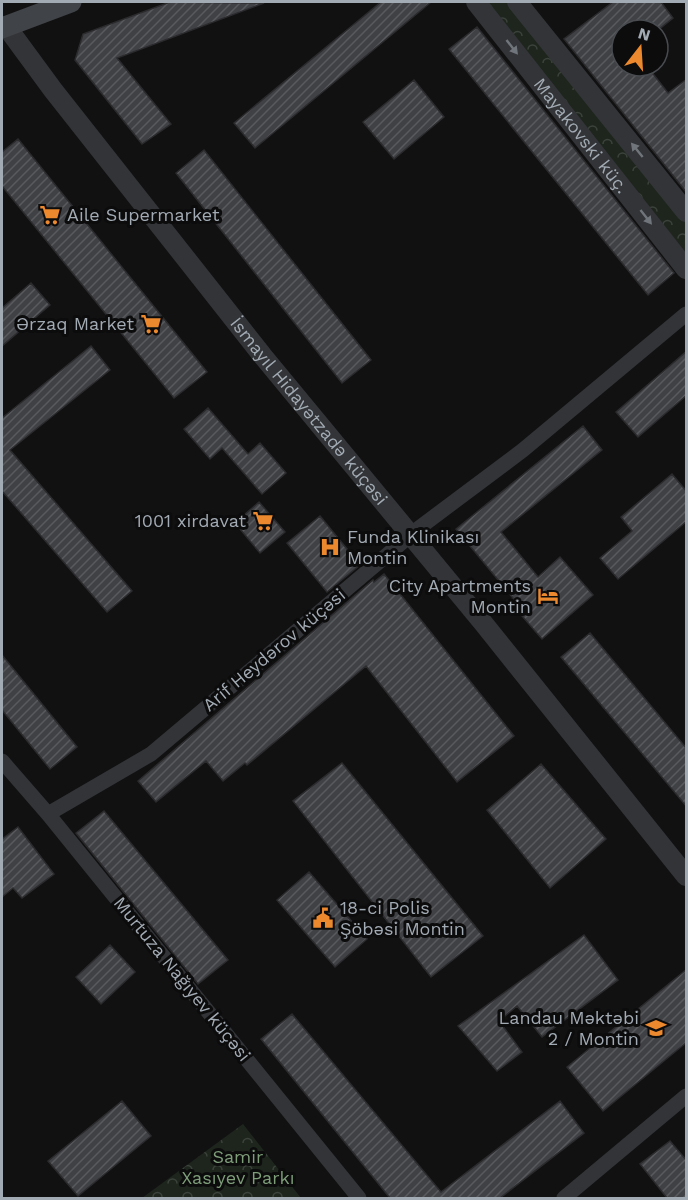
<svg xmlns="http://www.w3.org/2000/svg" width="688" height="1200" viewBox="0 0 688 1200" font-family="'Work Sans',sans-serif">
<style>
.forest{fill:url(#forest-crowns)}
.building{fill:url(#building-hatch);stroke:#2b2b2e;stroke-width:1.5}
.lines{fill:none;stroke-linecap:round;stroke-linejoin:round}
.minor{stroke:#323437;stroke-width:15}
.tertiary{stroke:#323437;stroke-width:20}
.secondary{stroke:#404347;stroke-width:21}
.oneway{fill:#70757b}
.labels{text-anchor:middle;stroke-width:6;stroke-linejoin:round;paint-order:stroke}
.street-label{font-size:18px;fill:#a2aab3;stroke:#0c0c0d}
.poi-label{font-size:18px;fill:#a2aab3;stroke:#0c0c0d;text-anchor:end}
.park-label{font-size:18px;fill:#7e9d79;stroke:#0c0c0d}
</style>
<defs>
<pattern id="forest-crowns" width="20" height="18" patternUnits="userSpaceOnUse" patternTransform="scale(1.5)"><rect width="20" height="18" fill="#1d251d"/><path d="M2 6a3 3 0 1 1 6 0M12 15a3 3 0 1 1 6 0" fill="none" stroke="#3b423b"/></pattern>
<pattern id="building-hatch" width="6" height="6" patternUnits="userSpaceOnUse" patternTransform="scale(1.5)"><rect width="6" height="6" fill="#404145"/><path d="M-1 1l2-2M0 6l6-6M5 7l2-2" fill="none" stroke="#585a5d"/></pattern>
</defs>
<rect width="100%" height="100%" fill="#111112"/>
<path class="forest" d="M485 2H508L686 223V253Z
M243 1124 301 1198H142Z"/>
<path class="building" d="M170 2 264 3 117 58 171 124 142 144 75 60 83 34Z
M381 2H431L255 148 234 123Z
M613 2H661L673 18 658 30H622V66H647L668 93 687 79V193L564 39Z
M477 27 674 273 648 295 449 49Z
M414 80 444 117 394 159 363 122Z
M18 139 207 372 174 398 2 186V152Z
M204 150 371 360 342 383 176 173Z
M31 283 50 305 2 346V308Z
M91 346 110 370 10 450 132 591 107 612 2 491V418Z
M687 351V395L638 437 616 412Z
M208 408 248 454 260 443 286 473 262 494 222 448 210 459 184 429Z
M583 426 602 450 501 532 538 577 560 557 593 595 542 639 509 601 513 598 456 529Z
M672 474 687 492V521L618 579 600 558 632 531 621 517Z
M259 502 285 532 260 553 235 523Z
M320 516 360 565 327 592 287 543Z
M384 574 514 736 457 782 366 666 247 765 245 763 223 781 206 761 156 802 138 781 373 580 374 582Z
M590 633 687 749V807L561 657Z
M2 655 77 747 50 769 2 710Z
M342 763 483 936 431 977 293 801Z
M541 764 606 839 550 888 487 810Z
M104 811 228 960 198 984 76 833Z
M18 827 54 874 22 898 13 888 2 897V839Z
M309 872 367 939 335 967 277 900Z
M584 935 618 980 542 1037 517 1006 499 1021 522 1052 497 1071 458 1026Z
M110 945 135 972 101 1004 76 977Z
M687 969V1042L603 1111 567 1067Z
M292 1014 441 1192 560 1101 584 1133 500 1198H390L261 1039Z
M122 1101 151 1136 78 1196 48 1161Z
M670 1141 687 1161V1198H667L640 1164Z"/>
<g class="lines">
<path class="minor" d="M2 761 48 814 359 1198
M48 814 151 754 419 528 523 450 686 314
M564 1198 686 1096"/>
<g class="tertiary">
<path id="s1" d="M476 2 686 269"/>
<path d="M517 2 686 212"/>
<path id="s2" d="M6 26 53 90 262 355 484 624 686 876"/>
</g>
<path class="secondary" d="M2 28 71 2"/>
</g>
<defs><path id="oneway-solid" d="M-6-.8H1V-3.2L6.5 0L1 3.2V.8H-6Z" transform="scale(1.5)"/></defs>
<g class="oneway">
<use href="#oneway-solid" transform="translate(512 47) rotate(52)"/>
<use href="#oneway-solid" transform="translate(637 150) rotate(-129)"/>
<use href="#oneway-solid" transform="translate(646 217) rotate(52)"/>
</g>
<defs>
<g id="supermarket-bare" transform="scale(1.62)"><path d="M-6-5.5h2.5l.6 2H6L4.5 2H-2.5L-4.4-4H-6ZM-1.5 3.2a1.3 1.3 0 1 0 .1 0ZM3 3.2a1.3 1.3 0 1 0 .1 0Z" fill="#ec882e" stroke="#0c0c0d" stroke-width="2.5" paint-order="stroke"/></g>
<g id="hospital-bare" transform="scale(1.62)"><path d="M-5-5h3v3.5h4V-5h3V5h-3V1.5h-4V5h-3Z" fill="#ec882e" stroke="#0c0c0d" stroke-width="2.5" paint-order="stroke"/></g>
<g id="hotel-bare" transform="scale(1.62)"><path d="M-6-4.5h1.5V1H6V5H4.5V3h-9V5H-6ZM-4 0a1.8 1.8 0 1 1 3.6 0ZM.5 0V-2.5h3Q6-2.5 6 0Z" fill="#ec882e" stroke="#0c0c0d" stroke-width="2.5" paint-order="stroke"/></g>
<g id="civic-bare" transform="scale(1.62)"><path d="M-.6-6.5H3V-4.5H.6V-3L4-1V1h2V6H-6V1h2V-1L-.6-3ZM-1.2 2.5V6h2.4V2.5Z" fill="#ec882e" stroke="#0c0c0d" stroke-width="2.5" paint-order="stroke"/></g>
<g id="school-bare" transform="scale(1.62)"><path d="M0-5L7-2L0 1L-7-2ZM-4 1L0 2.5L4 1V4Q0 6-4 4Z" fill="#ec882e" stroke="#0c0c0d" stroke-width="2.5" paint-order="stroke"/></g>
</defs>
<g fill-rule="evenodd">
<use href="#supermarket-bare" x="50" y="215"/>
<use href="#supermarket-bare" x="151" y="324"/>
<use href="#supermarket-bare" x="263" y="521"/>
<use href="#hospital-bare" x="330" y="547"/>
<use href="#hotel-bare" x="548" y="596"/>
<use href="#civic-bare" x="323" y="918"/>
<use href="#school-bare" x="656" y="1028"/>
</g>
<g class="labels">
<g class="street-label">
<text dy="6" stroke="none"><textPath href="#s1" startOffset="170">Mayakovski küç.</textPath></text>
<text dy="6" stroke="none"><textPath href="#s2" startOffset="490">İsmayıl Hidayətzadə küçəsi</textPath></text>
<text transform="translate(274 650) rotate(-40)" y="6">Arif Heydərov küçəsi</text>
<text transform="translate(182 979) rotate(51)" y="6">Murtuza Nağıyev küçəsi</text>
</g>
<g class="poi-label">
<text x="67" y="221" text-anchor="start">Aile Supermarket</text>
<text x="134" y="330">Ərzaq Market</text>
<text x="246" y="527">1001 xirdavat</text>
<text x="347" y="543" text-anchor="start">Funda Klinikası<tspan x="347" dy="21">Montin</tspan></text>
<text x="531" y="592">City Apartments<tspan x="531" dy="21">Montin</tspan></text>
<text x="340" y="914" text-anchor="start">18-ci Polis<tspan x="340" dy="21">Şöbəsi Montin</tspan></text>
<text x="639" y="1024">Landau Məktəbi<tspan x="639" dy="21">2 / Montin</tspan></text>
</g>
<g class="park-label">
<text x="238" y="1163">Samir<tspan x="238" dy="21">Xasıyev Parkı</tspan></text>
</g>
</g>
<rect width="688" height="1200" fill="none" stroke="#a2aab3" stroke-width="6"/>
<g transform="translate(640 48) rotate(17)"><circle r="28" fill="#0c0c0d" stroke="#484b4f" stroke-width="1.5"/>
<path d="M0-4.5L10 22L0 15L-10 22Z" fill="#ec882e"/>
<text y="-9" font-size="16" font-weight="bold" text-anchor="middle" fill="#a2aab3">N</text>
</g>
</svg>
